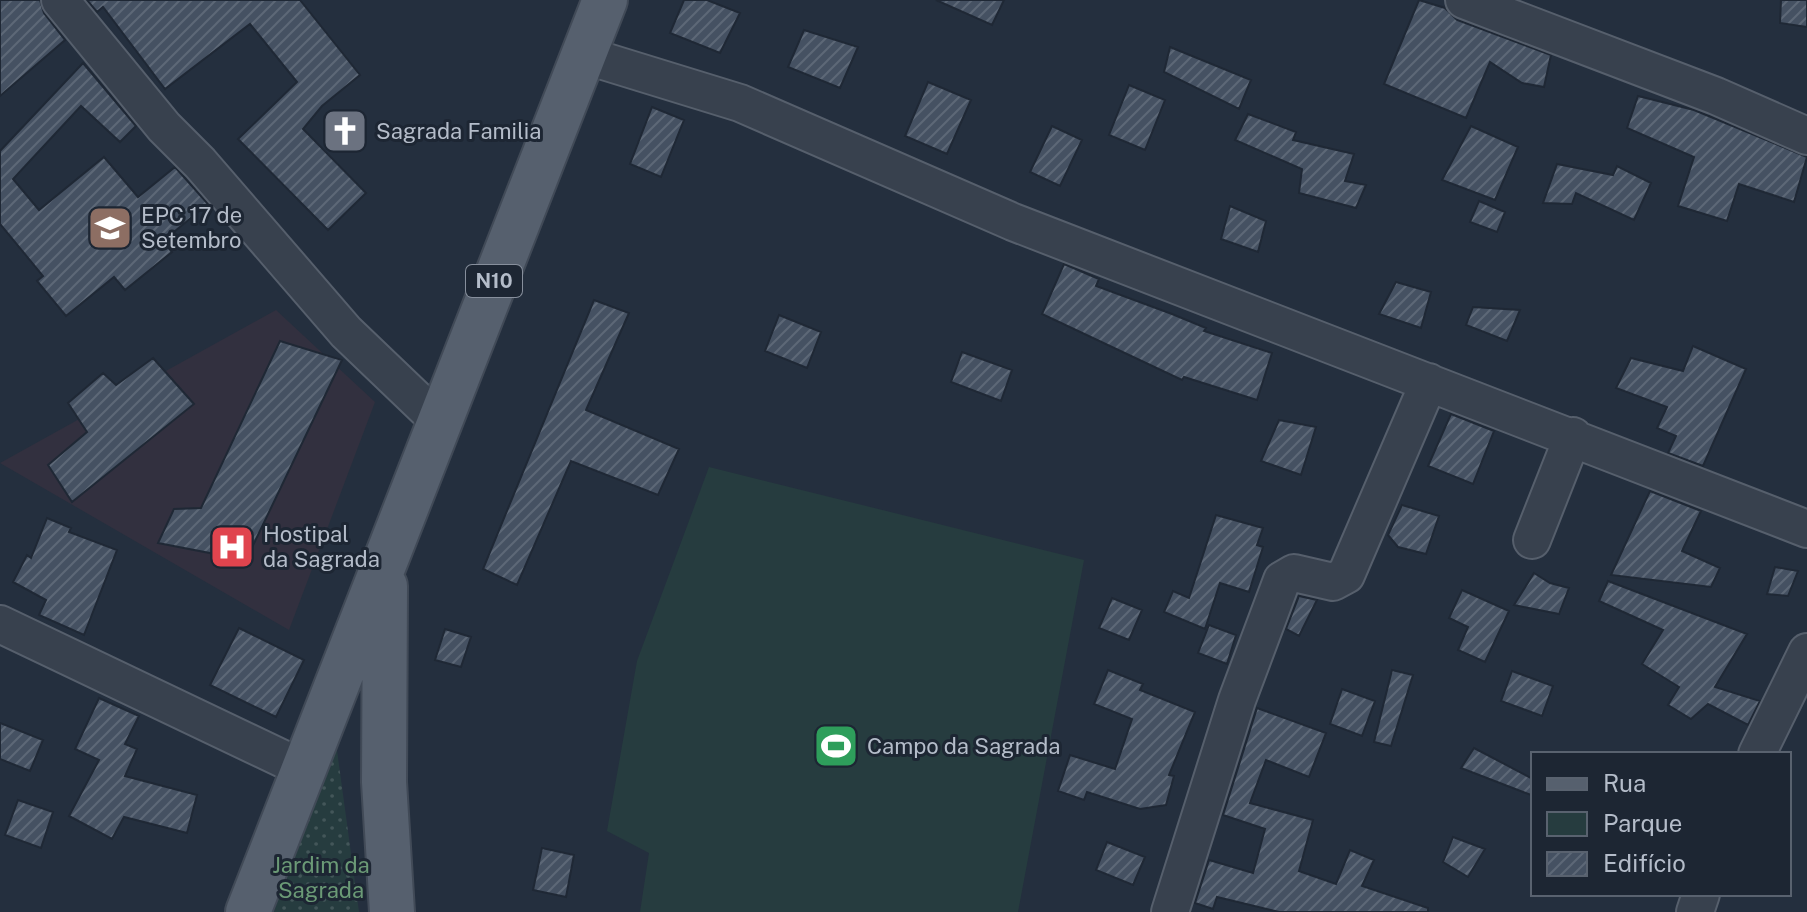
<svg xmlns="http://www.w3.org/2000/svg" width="1807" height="912" viewBox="0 0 1807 912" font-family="'Public Sans',sans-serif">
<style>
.medical{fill:#32303f}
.park{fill:#263c3f}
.garden{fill:url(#garden-dots)}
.building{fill:url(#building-hatch);stroke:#1f2835;stroke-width:2}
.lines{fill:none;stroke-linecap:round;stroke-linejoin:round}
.minor-casing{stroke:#565f6c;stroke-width:40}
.major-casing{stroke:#414a57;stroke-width:48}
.minor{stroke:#38414e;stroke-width:36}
.major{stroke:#56606e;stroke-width:44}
.labels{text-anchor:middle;stroke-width:6;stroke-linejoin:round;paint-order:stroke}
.shield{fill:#1d2633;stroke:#878f9c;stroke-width:2}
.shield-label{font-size:20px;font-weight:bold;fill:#b4bcc9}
.poi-label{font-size:22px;fill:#b4bcc9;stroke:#1d2633;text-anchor:start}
.park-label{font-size:22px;fill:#6b9a76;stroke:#1d2633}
</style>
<defs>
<pattern id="garden-dots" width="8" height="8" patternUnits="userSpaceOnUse" patternTransform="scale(2)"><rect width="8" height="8" fill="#263c3f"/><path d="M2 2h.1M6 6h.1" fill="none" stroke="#435659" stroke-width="1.8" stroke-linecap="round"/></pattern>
<pattern id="building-hatch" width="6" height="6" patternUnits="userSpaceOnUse" patternTransform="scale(2)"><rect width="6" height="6" fill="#455162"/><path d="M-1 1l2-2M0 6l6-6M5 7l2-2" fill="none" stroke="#5d6877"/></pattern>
</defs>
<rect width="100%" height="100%" fill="#242f3e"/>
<path class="medical" d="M276 310 375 402 289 630 0 463Z"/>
<path class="park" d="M709 467 1084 560 1018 912H640L649 853 607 831 637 661Z"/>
<path class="garden" d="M335 736 359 912H274Z"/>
<path class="building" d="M0 0H40L44 13 65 40 0 96Z
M87 0H300L360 75 322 106 303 129 366 193 328 230 238 139 297 82 250 24 165 89 103 7 97 12Z
M684 0H707L740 13 720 53 670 33Z
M936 0H1004L992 25Z
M1419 0 1445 8 1457 20 1551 55 1544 87 1522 83 1490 62 1466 118 1384 84Z
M1781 0H1807V27L1780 23Z
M804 30 858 47 840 88 788 67Z
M1170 47 1251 80 1239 109 1164 72Z
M83 63 136 126 120 142 81 106 13 179 39 210 104 157 138 197 175 167 208 204 163 241 172 252 125 290 114 277 66 316 37 281 43 276 0 224V151Z
M928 82 971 100 947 154 905 136Z
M1129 85 1165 100 1145 150 1109 135Z
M1638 96 1694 110 1807 157 1794 202 1739 184 1727 221 1678 206 1694 157 1627 128Z
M652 107 684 120 661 177 630 164Z
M1248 114 1296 132 1293 140 1354 154 1345 181 1366 185 1356 208 1299 193 1302 169 1235 140Z
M1052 126 1082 140 1060 186 1030 172Z
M1471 126 1518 147 1495 200 1442 180Z
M1557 164 1613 175 1617 166 1651 183 1634 220 1576 193 1572 204 1543 203Z
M1479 201 1505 212 1497 232 1470 222Z
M1230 206 1266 221 1258 252 1221 239Z
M1064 264 1099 279 1096 286 1172 314 1206 328 1204 331 1272 353 1257 400 1184 377 1182 380 1042 314Z
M1396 282 1431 292 1421 328 1379 314Z
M594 300 629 313 586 410 679 449 658 495 571 461 517 585 483 569Z
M1473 307 1520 310 1507 341 1466 325Z
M779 315 821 332 807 368 765 351Z
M280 341 342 360 246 560 158 543 174 509 201 508Z
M1693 346 1746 369 1703 466 1668 453 1676 436 1657 428 1667 407 1616 388 1631 358 1683 371Z
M962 352 1012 370 1001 401 951 382Z
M153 358 194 404 72 502 48 465 87 432 68 403 103 373 116 385Z
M1451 414 1494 431 1473 484 1428 466Z
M1279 420 1316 427 1301 475 1261 461Z
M1650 491 1701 511 1682 551 1720 568 1711 587 1611 575Z
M1402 505 1439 516 1426 554 1398 547 1388 535Z
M1216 515 1263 528 1257 545 1263 547 1249 592 1220 583 1205 629 1164 612 1173 591 1189 598Z
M47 518 71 528 69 532 117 550 84 635 39 615 46 600 13 582 27 555 31 558Z
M1775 567 1798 571 1788 596 1767 594Z
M1534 573 1550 583 1569 588 1559 614 1514 605Z
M1608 581 1747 634 1715 687 1760 701 1748 725 1708 704 1691 719 1668 705 1679 687 1642 664 1663 630 1599 601Z
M1462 590 1509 611 1485 662 1458 650 1468 627 1449 618Z
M1299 596 1317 600 1299 636 1286 629Z
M1112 598 1142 610 1129 640 1099 628Z
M1209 625 1236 635 1227 664 1198 653Z
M239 628 304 660 276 717 210 685Z
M445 629 471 637 461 667 435 660Z
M1108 670 1143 684 1140 690 1195 712 1169 775 1174 776 1166 805 1140 809 1087 792 1084 800 1058 791 1070 755 1115 769 1132 719 1094 704Z
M1392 670 1413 675 1391 746 1374 742Z
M1512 671 1553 686 1542 716 1501 701Z
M1342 689 1375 701 1362 736 1330 724Z
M99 698 139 716 125 744 137 749 125 776 197 795 187 833 124 817 112 839 69 816 99 760 75 749Z
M1257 708 1326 733 1309 777 1266 760 1250 803 1313 820 1299 871 1336 884 1350 850 1374 860 1362 886 1428 908V912H1279L1217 897 1213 909 1195 903 1209 860 1253 873 1265 829 1223 815Z
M0 723 43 740 30 771 0 759Z
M1474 748 1533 779 1531 795 1461 768Z
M18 800 53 812 41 848 5 835Z
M1453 837 1485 849 1468 877 1443 862Z
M1107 842 1145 857 1133 885 1096 870Z
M542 848 574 855 566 897 533 890Z"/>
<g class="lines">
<g class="minor-casing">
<path id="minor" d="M60 0 164 127 200 163 346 332 439 421
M1464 0 1716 96 1807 136
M584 55 740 103 1013 222 1807 529
M1532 540 1573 436
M0 624 304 769
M1757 754 1807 652
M1170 912 1237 700 1282 580 1294 573 1333 582 1346 575 1429 382
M1695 912 1701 894"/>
</g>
<g class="major-casing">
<path id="major" d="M385 586 384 782 392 912
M248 912 605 0"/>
</g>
<use href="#minor" class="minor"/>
<use href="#major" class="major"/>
</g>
<defs>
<g id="church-square" transform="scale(2.3)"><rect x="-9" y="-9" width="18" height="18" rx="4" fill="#6b7280" stroke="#1d2633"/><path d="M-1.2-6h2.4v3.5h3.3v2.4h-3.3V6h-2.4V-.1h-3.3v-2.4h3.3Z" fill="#fff"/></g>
<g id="school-square" transform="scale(2.3)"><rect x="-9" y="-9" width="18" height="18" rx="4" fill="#8d6e63" stroke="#1d2633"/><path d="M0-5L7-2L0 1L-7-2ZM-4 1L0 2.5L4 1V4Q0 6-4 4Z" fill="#fff"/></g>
<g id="hospital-square" transform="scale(2.3)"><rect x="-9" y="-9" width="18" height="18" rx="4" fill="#e0444e" stroke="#1d2633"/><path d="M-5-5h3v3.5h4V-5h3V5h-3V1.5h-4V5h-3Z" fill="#fff"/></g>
<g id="stadium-square" transform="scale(2.3)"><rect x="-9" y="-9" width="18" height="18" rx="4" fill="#2e9e5b" stroke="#1d2633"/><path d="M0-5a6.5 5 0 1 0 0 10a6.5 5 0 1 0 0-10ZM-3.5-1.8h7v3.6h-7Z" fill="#fff"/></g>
</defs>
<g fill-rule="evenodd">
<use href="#church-square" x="345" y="131"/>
<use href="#school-square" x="110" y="228"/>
<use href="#hospital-square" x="232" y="547"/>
<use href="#stadium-square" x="836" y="746"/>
</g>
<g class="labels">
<rect class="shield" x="466" y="265" width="56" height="32" rx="6"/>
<g class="shield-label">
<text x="494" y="288">N10</text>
</g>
<g class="poi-label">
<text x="376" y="139">Sagrada Familia</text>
<text x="141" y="223">EPC 17 de<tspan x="141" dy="25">Setembro</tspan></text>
<text x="263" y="542">Hostipal<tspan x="263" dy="25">da Sagrada</tspan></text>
<text x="867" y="754">Campo da Sagrada</text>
</g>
<g class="park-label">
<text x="321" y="873">Jardim da<tspan x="321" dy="25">Sagrada</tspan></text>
</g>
</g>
<rect x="1531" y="752" width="260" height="144" fill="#1d2633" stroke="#59626f" stroke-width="2"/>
<rect x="1547" y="778" width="40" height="12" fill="#56606e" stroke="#59626f" stroke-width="2"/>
<text x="1603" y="792" font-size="24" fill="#b4bcc9">Rua</text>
<rect x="1547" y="812" width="40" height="24" fill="#263c3f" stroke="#59626f" stroke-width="2"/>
<text x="1603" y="832" font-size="24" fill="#b4bcc9">Parque</text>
<rect x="1547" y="852" width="40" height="24" fill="url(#building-hatch)" stroke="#59626f" stroke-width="2"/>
<text x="1603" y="872" font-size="24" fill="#b4bcc9">Edifício</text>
</svg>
